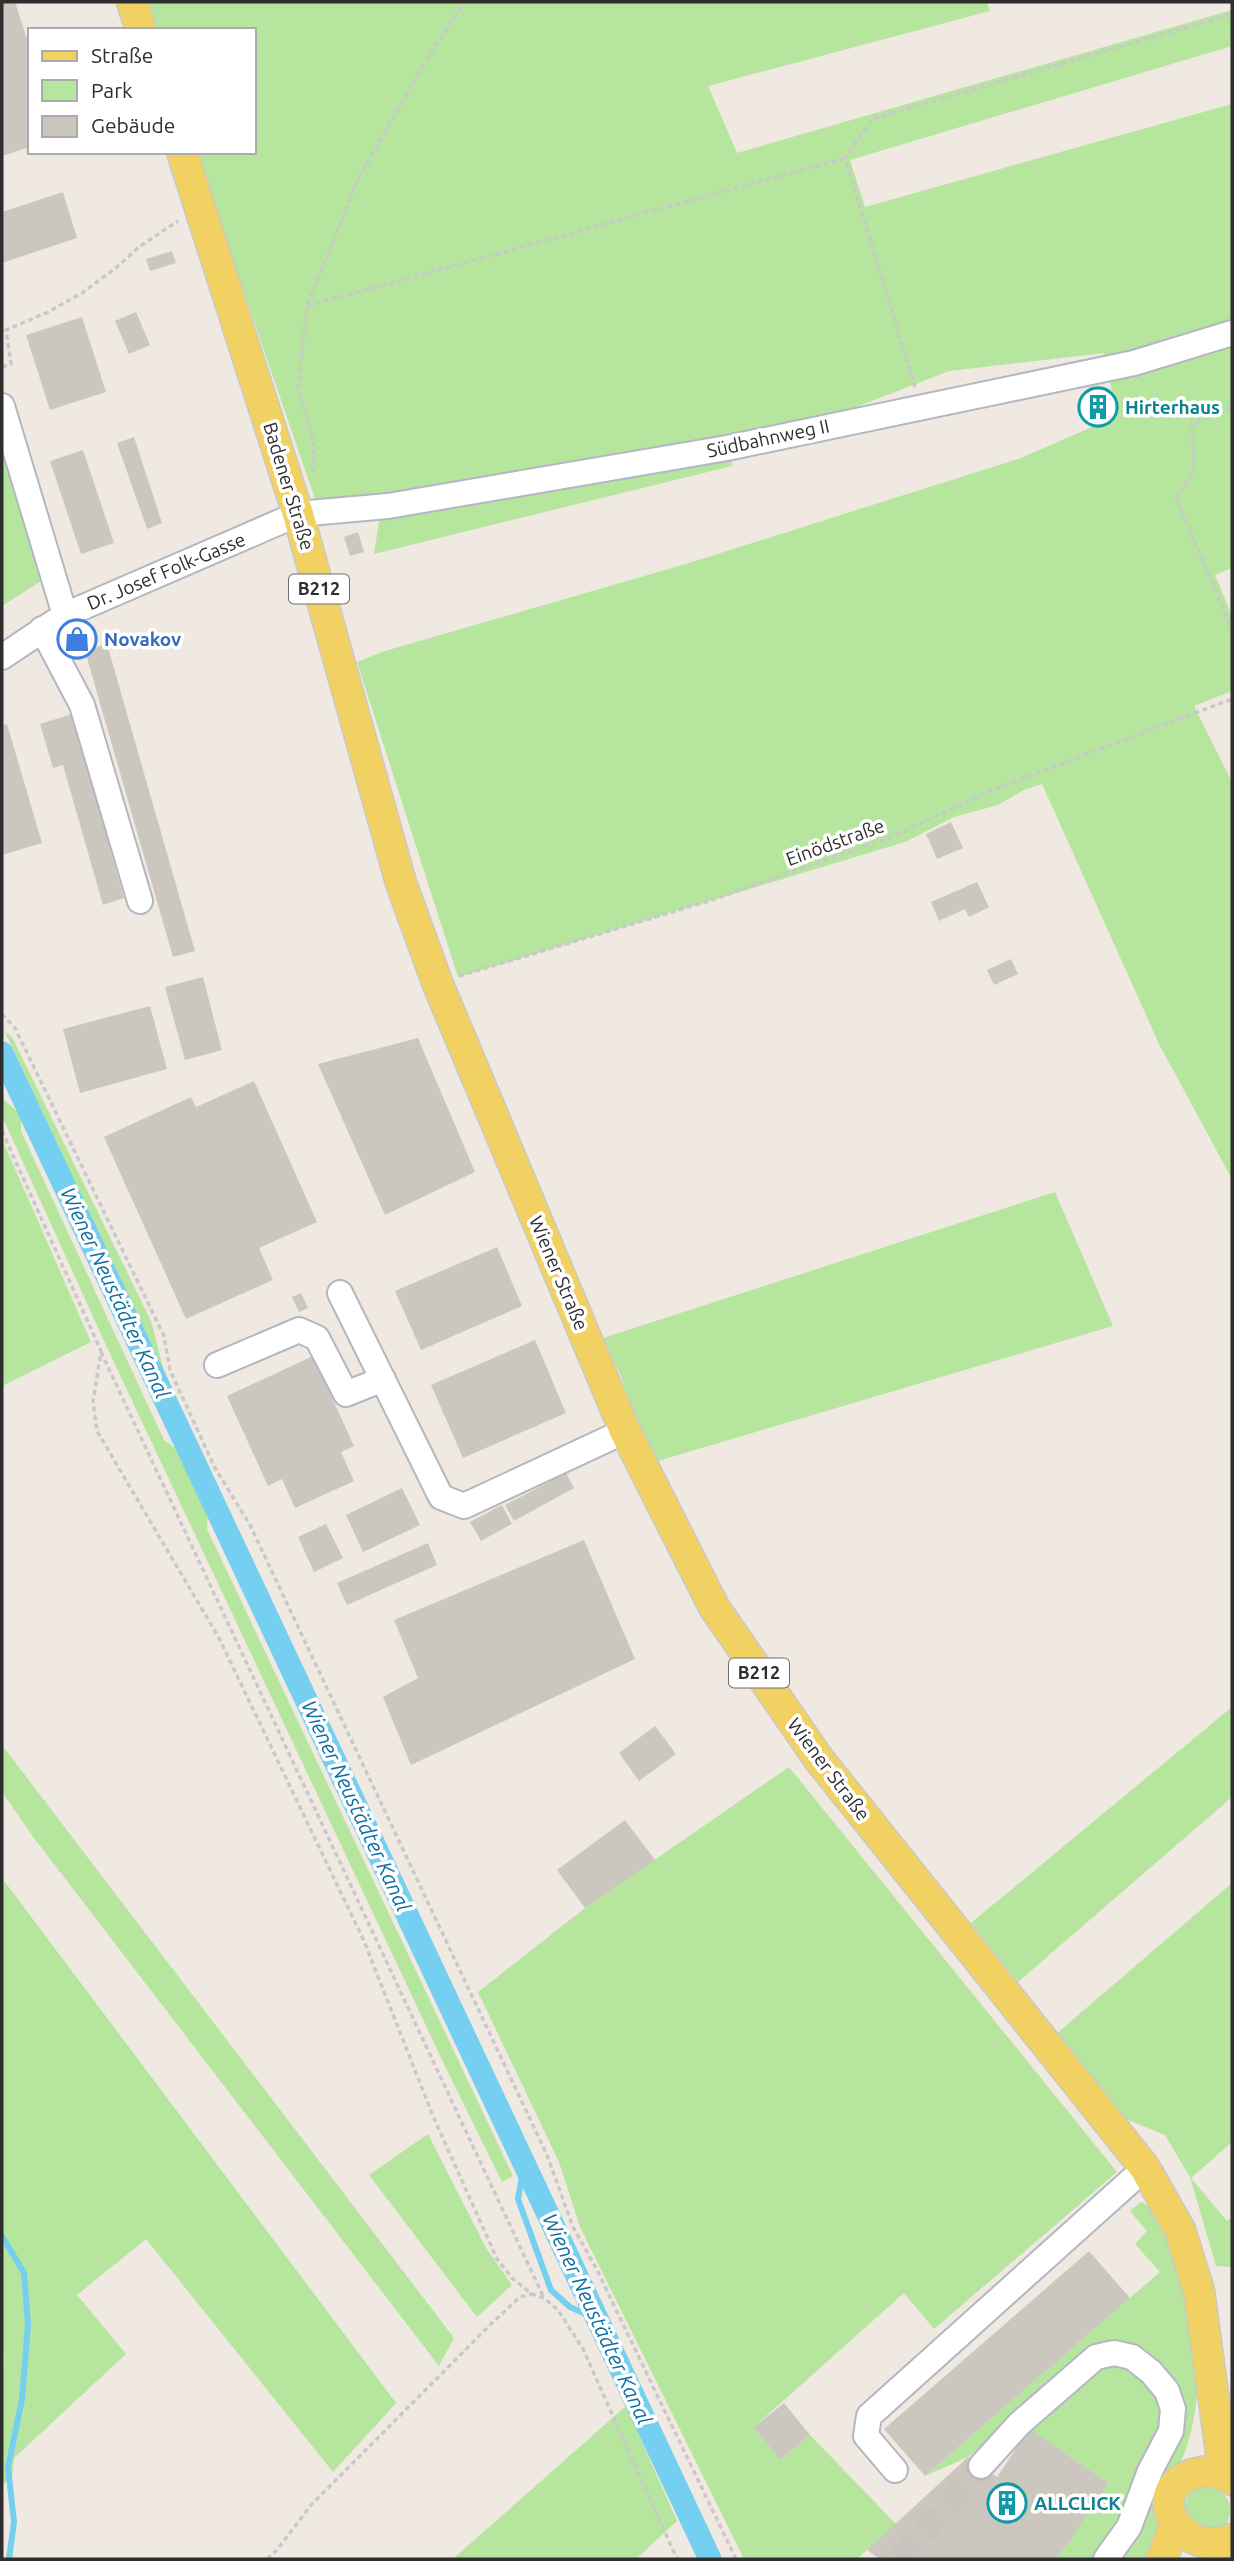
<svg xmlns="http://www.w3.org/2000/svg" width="1234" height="2561" viewBox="0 0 1234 2561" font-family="Ubuntu,sans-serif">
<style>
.green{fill:#b6e59e}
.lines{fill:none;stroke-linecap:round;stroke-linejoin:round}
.stream{stroke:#75cff0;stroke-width:6}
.canal{stroke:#75cff0;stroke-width:23}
.building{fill:#cbc7bf}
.minor-tunnel{stroke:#c8c4bd;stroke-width:24;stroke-dasharray:24 12;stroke-linecap:butt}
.minor-casing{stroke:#b4b7c1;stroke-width:28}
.major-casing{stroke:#c9c9c9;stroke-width:33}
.path{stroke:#c9c9c9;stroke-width:3.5;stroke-dasharray:5 3.5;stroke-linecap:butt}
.minor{stroke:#fff;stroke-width:24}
.major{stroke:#f2d163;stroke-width:30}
.labels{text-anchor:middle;stroke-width:7;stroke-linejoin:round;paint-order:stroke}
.shield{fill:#fff;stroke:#6d6d6d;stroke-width:2}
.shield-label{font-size:18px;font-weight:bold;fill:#2e2e2e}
.culture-label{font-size:19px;font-weight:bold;fill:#0d838f;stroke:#fff;text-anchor:start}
.street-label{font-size:19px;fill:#2e2e2e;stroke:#fff}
.shop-label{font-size:19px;font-weight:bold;fill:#366cbe;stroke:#fff;text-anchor:start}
.water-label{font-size:21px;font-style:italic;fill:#0d6fa3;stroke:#fff}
</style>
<rect width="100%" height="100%" fill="#efe9e1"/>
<path class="green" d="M144 2H987L990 11 708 86 737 153 1232 10V46L850 160 865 207 1232 104V568L1215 575 1232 616V691L1194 706 1232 782V1179L1160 1046 1042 784 1024 790 998 805 954 817 905 842 458 977 357 662 385 651 689 563 1021 458 1117 416 1104 353 949 371 732 455V466L374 554 380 515 315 499 196 152H254V30H154Z
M2 453 46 578 2 606Z
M5 1032 12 1037 151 1321 164 1371Z
M2 1095 5 1101 21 1115V1131L164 1440 185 1455 208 1503 207 1529 513 2176 502 2182 444 2064 104 1341 2 1116Z
M2 1139 91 1342 2 1386Z
M1055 1192 1113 1326 651 1463 621 1376 603 1338Z
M1232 1707V1797L1018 1982 971 1923Z
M2 1745 454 2338 439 2366 34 1838 2 1792Z
M789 1767 1117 2172 934 2329 904 2293 754 2427 780 2460 810 2435 896 2524 857 2559H744L580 2227 559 2162 478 1992 585 1908Z
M2 1878 396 2403 333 2472 146 2239 77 2295 126 2354 14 2458 12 2477 2 2485V2368L4 2366 2 2327Z
M1232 1883V2142L1191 2178 1227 2221 1232 2217V2267L1216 2266 1190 2177 1165 2135 1123 2118 1056 2034Z
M428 2134 486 2248 512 2285 477 2317 369 2175Z
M1141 2202C1162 2211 1167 2235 1174 2254 1197 2318 1209 2395 1182 2459 1178 2469 1169 2476 1166 2486 1158 2511 1157 2535 1149 2559H1117L1181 2397 1093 2350 968 2457 925 2476 1160 2272 1135 2244 1147 2231 1130 2211Z
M1116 2363C1143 2371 1152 2389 1165 2412L1121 2522 1095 2559H1057L1109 2483 1029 2429 1100 2365Z
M626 2406 677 2521 636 2559H453Z
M1207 2486C1234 2493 1234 2511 1223 2533L1186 2527 1183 2502 1194 2490Z"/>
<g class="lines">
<path class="stream" d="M524 2165 518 2199 551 2290 570 2307 597 2319
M2 2236 24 2273 28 2324 22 2399 8 2467 14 2522 9 2559"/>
<path class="canal" d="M2 1053 710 2559"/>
</g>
<path class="building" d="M2 2H15L30 48V147L2 156Z
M63 192 77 238 2 263V212Z
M172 251 176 263 150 271 146 259Z
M136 312 150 345 129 354 115 321Z
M82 317 106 392 50 410 26 335Z
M1100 395 1108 415 1096 420 1088 399Z
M134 437 162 523 147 529 117 443Z
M83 450 114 543 81 554 50 461Z
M358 532 364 552 350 556 344 537Z
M107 644 195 951 173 957 85 651Z
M72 714 124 898 103 905 63 765 53 768 40 724Z
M7 724 42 843 2 855V726Z
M951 822 963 848 937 859 926 834Z
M977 882 989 907 969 917 965 909 939 921 931 902Z
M1011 959 1018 974 994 985 987 970Z
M203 977 222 1050 185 1060 165 987Z
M150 1006 167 1069 80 1093 63 1029Z
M418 1038 475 1172 385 1215 318 1064Z
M254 1081 317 1222 259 1248 273 1280 186 1319 104 1137 191 1097 196 1107Z
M497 1247 522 1306 421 1350 395 1291Z
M301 1293 308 1308 299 1312 292 1297Z
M535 1340 566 1413 463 1458 431 1385Z
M313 1356 354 1446 341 1452 354 1481 295 1508 282 1479 268 1486 227 1396Z
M566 1473 574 1488 514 1521 505 1505Z
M402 1488 420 1525 363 1552 346 1515Z
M502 1505 512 1524 481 1541 470 1522Z
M326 1524 343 1558 314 1572 298 1537Z
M584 1540 635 1659 411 1765 383 1697 418 1678 394 1620Z
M428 1543 437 1565 347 1605 337 1583Z
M655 1726 676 1754 639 1781 619 1753Z
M625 1820 655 1860 585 1908 557 1870Z
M1089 2251 1130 2298 925 2476 884 2429Z
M784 2403 810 2435 780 2460 754 2427Z
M1029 2429 1109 2483 1057 2559H880L867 2550 968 2457 997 2477Z"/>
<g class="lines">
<path class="minor-tunnel" d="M899 2559 981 2466"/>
<g class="minor-casing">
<path id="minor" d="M2 406 65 615
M42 629 82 705 140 901
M2 657 65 615 298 514 388 506 727 448 1134 363 1232 333
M340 1293 441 1497 464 1506 625 1431
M217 1365 299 1330 317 1338 346 1394 383 1379
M981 2466 1019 2424 1096 2357 1114 2353 1132 2357 1151 2372 1167 2391 1173 2409 1171 2431 1150 2471 1129 2527 1106 2559
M895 2470 866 2436 869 2416 1145 2168"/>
</g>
<g class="major-casing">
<path id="major" d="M132 2 141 30
M182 152 298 514 401 883 437 982 625 1431 714 1607 818 1758 1145 2168 1180 2230 1199 2291 1224 2474
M1232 2480C1221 2472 1210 2469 1197 2473 1136 2489 1184 2561 1232 2539
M1162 2559 1173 2530"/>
</g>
<path class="path" d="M307 306 845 158
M2 367 11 364 6 330 48 312 82 293 117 267 139 247 178 221
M915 387 845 158 872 119 1232 14
M1232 408 1192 424 1194 472 1176 498 1232 630
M313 472 314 444 298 387 307 306 359 177 430 54 465 2
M459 976 709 901 894 836 987 792 1232 699
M2 1014 15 1028 164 1336 170 1370 215 1468 250 1525 547 2155 573 2227 596 2268 736 2559
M2 1131 101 1351 93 1402 97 1431 219 1638 364 1941 433 2116 497 2259 513 2279 532 2294 544 2298 558 2310 583 2349 677 2559
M101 1352 544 2298
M267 2559 277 2550 311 2505 490 2325 520 2297 532 2294"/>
<use href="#minor" class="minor"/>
<use href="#major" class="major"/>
</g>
<defs>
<g id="building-ring" transform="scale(2.0125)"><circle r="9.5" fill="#fff" stroke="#0f9aa8" stroke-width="1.5"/><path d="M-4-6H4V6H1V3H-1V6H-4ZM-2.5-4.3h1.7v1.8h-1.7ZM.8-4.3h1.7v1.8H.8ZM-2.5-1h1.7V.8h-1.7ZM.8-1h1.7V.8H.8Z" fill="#0f9aa8"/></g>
<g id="shop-ring" transform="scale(2.0125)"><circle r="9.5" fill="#fff" stroke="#3f7fe0" stroke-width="1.5"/><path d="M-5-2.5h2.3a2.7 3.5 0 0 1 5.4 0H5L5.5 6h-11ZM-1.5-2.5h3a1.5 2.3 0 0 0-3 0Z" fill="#3f7fe0"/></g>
</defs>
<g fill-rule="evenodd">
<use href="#building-ring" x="1098" y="407"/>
<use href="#shop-ring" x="77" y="639"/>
<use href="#building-ring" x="1007" y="2503"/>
</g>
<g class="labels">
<g class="shield">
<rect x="289" y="574.5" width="60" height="29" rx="5"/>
<rect x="729" y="1658.5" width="60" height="29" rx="5"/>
</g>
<g class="shield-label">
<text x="319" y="595">B212</text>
<text x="759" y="1679">B212</text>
</g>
<g class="culture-label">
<text x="1125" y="414">Hirterhaus</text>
<text x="1034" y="2510">ALLCLICK</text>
</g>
<g class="street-label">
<text transform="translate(768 438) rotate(-12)" y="7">Südbahnweg II</text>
<text transform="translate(289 486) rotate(73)" y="7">Badener Straße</text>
<text transform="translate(166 571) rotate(-23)" y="7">Dr. Josef Folk-Gasse</text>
<text transform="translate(835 842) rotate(-20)" y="7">Einödstraße</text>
<text transform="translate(559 1273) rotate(67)" y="7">Wiener Straße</text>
<text transform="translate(829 1769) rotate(53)" y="7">Wiener Straße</text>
</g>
<g class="shop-label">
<text x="104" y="646">Novakov</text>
</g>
<g class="water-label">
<text transform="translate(115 1293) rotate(65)" y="7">Wiener Neustädter Kanal</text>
<text transform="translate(356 1806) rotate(65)" y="7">Wiener Neustädter Kanal</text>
<text transform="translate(597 2319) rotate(65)" y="7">Wiener Neustädter Kanal</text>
</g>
</g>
<rect width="1234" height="2561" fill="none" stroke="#2e2e2e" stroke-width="7"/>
<rect x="28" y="28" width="228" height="126" fill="#ffffff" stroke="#ababab" stroke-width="2"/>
<rect x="42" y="51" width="35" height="10" fill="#f2d163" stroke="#ababab" stroke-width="2"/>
<text x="91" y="63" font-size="21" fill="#2e2e2e">Straße</text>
<rect x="42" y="80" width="35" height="21" fill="#b6e59e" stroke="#ababab" stroke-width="2"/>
<text x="91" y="98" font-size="21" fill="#2e2e2e">Park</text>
<rect x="42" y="116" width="35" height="21" fill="#cbc7bf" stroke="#ababab" stroke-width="2"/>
<text x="91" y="133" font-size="21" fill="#2e2e2e">Gebäude</text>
</svg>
